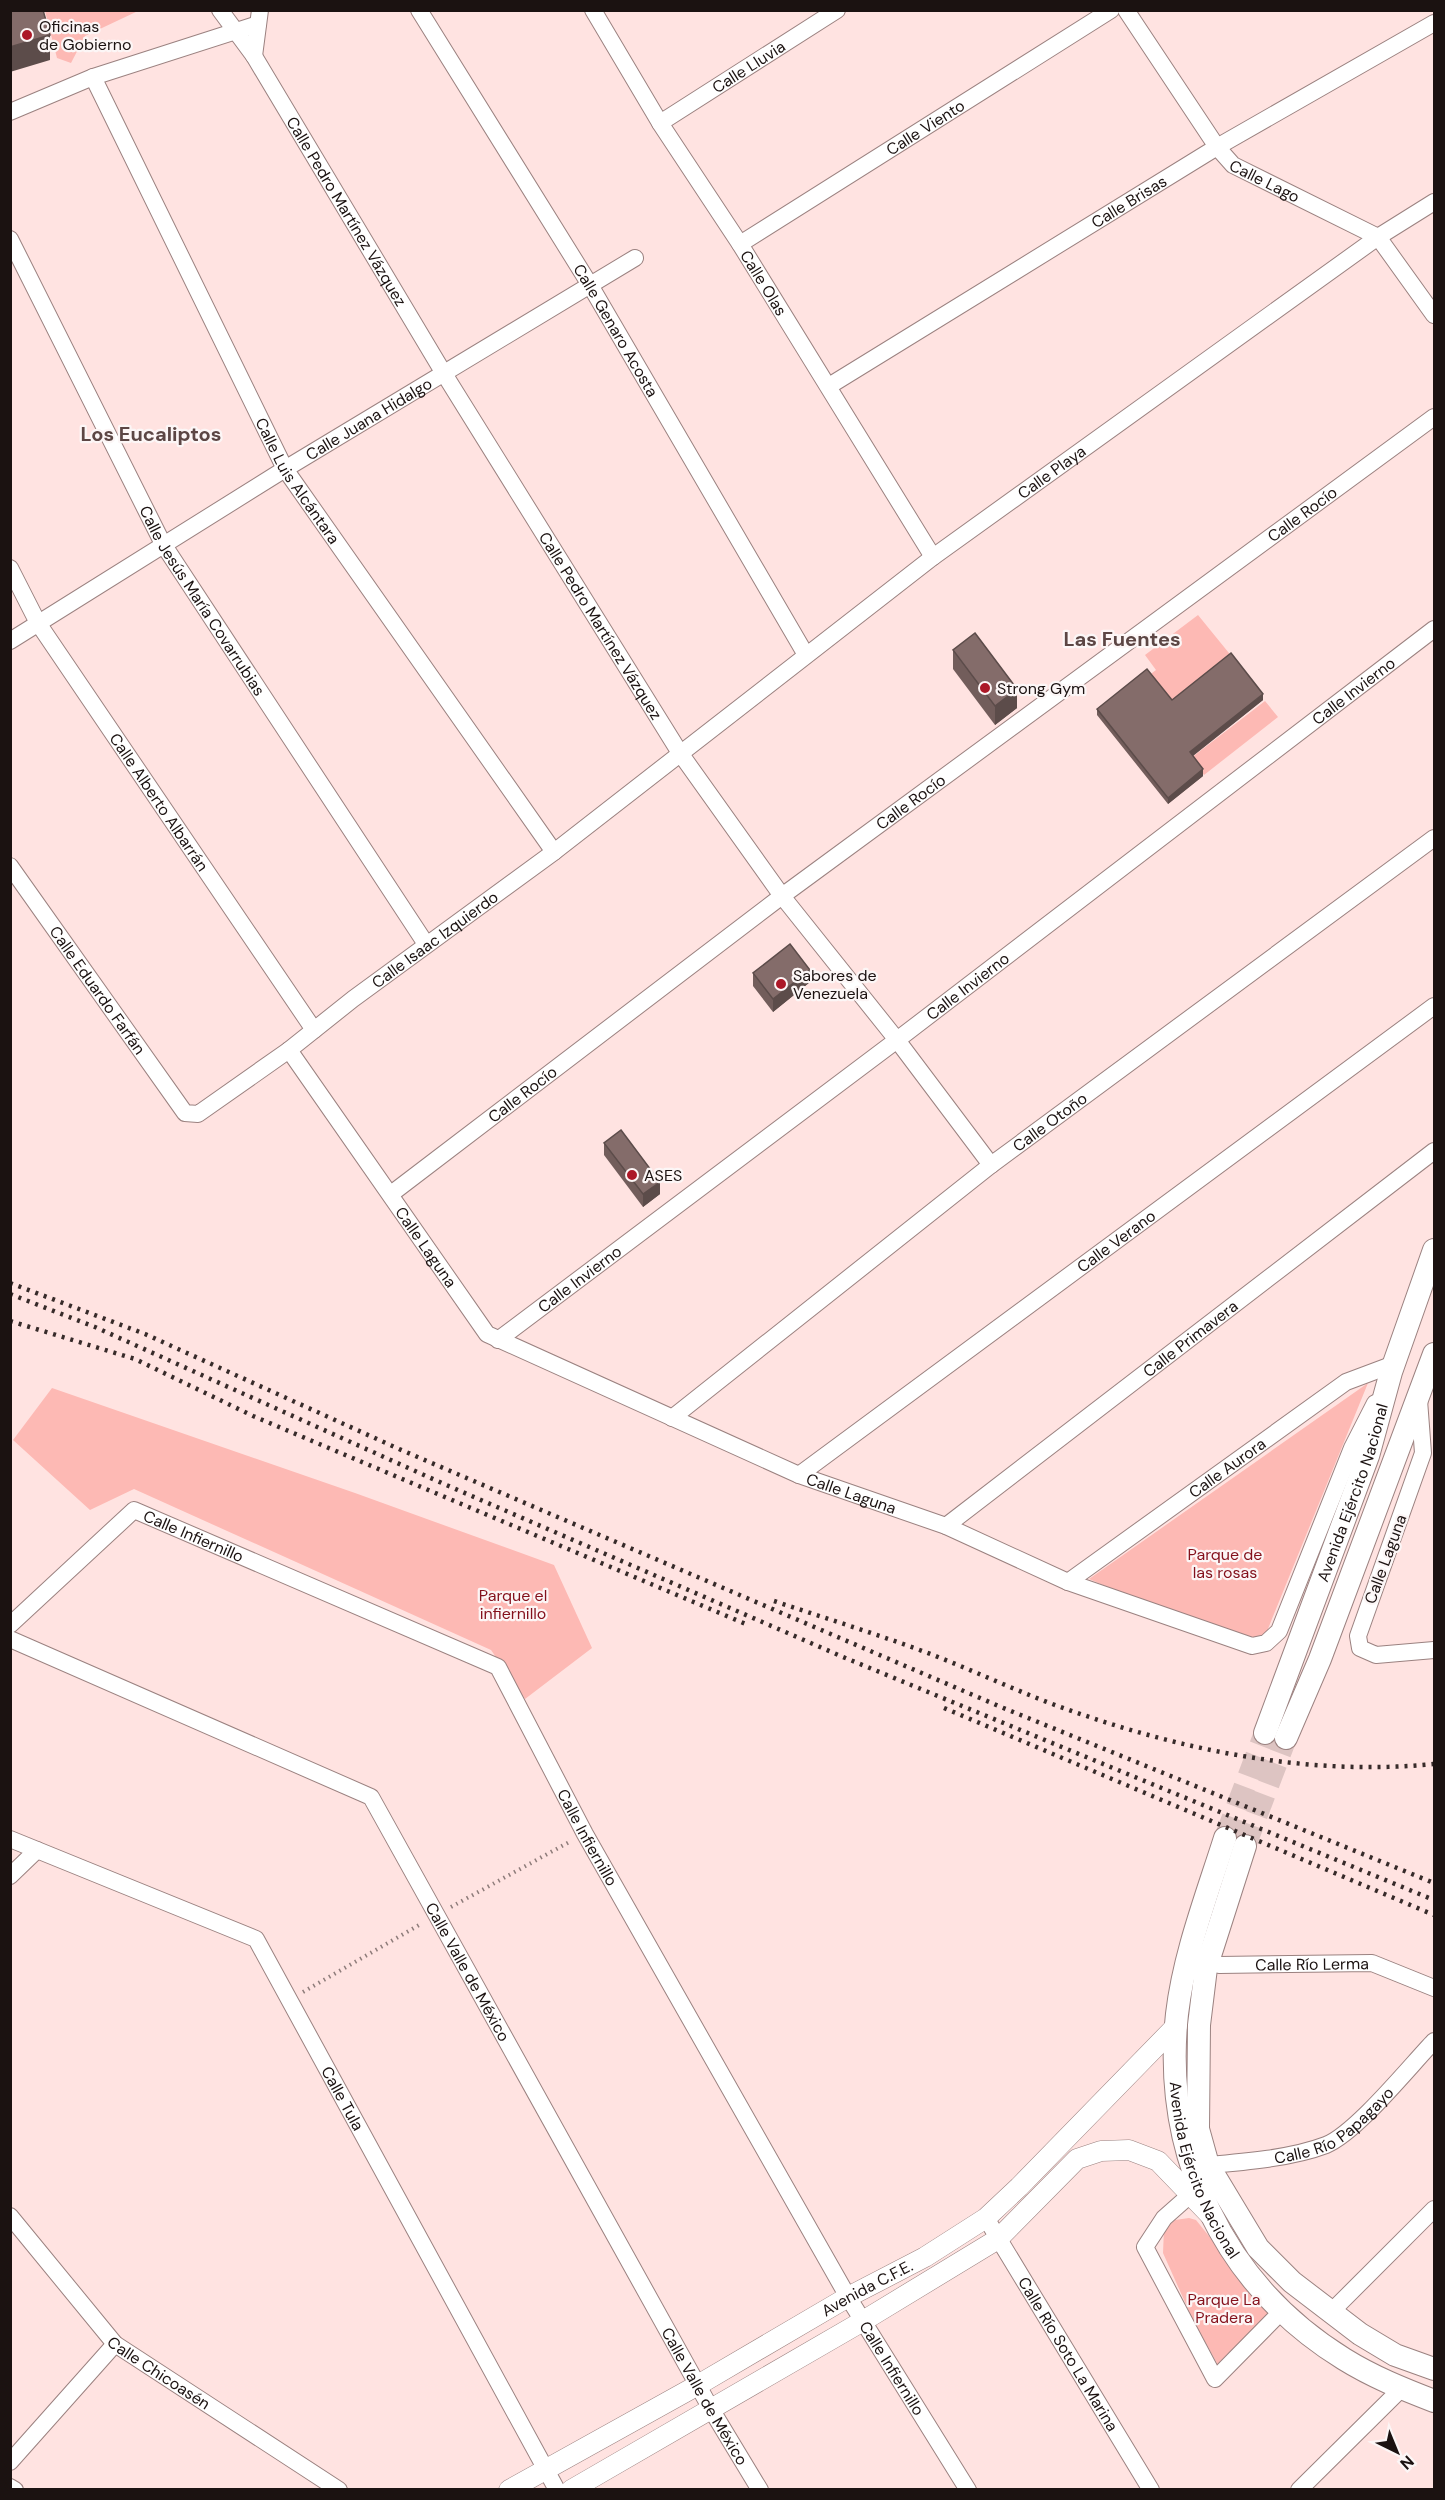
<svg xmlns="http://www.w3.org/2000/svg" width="1445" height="2500" viewBox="0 0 1445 2500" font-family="'DM Sans',sans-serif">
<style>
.green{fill:#fdb9b4}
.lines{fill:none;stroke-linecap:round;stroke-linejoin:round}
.secondary-tunnel{stroke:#ddc4c2;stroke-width:22;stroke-dasharray:22 11;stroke-linecap:butt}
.minor-casing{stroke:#9b8280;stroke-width:18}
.tertiary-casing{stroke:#9b8280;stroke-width:21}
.secondary-casing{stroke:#9b8280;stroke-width:24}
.path{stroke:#8e7c7a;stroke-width:4;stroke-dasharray:1.5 4.5;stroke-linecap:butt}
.minor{stroke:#fff;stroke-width:16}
.tertiary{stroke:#fff;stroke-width:20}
.secondary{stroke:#fff;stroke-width:22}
.rail{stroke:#372b2a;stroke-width:4.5;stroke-dasharray:3 6;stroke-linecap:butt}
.wall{fill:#725d5b}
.shaded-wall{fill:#5c4c4a}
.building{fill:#846c6a;stroke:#5c4c4a;stroke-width:1.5}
.poi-dot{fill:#ac1827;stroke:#fcf6f6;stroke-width:2}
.labels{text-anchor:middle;stroke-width:4.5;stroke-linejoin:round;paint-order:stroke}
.poi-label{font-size:16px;fill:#1b1211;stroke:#fcf6f6;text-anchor:start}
.street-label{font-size:16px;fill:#1b1211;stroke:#fcf6f6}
.park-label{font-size:16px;fill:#84111c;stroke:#fcf6f6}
.quarter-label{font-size:20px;font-weight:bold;fill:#5c4644;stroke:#fcf6f6}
</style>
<rect width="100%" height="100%" fill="#ffe3e1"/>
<path class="green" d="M45 11V10L138 11 85 36 71 63 57 58Z
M1198 615 1233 658 1170 706 1148 676 1156 670 1145 655Z
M1265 701 1278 717 1204 775 1191 758Z
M1368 1383 1263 1641 1178 1617 1089 1579Z
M52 1388 355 1493 554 1565 592 1648 525 1699 491 1650 134 1489 90 1510 13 1440Z
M1189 2218 1196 2220 1271 2313 1218 2365 1193 2320 1163 2253 1164 2229 1175 2220Z"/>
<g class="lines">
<path class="secondary-tunnel" d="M1225 1838 1265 1733
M1245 1846 1286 1738"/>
<g class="minor-casing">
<g id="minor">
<path id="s1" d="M220 10 254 56 443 372 680 753 782 896 897 1040 991 1165"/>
<path id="s2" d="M419 10 590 285 806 655"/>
<path id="s3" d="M593 10 660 123 740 244 933 557"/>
<path id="s4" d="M1126 10 1217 147 1233 165 1378 237 1434 315"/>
<path d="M254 56 260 10"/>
<path id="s5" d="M93 77 285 469 554 852"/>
<path d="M10 112 93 77 258 24"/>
<path id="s6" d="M660 123 837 10"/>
<path id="s7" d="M10 239 163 544 426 944"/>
<path id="s8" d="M740 244 1111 10"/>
<path id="s9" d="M829 386 1217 147 1434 23"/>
<path id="s10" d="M10 568 38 623 314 1030"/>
<path id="s11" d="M10 641 285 469 635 258"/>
<path id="s12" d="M10 866 185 1113 198 1114 289 1050 353 999 554 852 933 557 1378 237 1434 202"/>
<path id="s13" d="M289 1050 487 1334 799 1475 946 1526 1068 1582 1252 1646 1266 1643 1279 1631 1352 1448 1375 1403"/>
<path id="s14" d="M391 1194 782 896 1434 417"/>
<path id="s15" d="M498 1340 897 1040 1434 629"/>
<path d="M1419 1400 1423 1453 1358 1636 1360 1648 1376 1655 1434 1650"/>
<path id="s16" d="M672 1418 991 1165 1434 838"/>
<path id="s17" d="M799 1475 1434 1006"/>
<path id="s18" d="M946 1526 1434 1151"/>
<path id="s19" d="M1068 1582 1346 1382 1394 1364"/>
<path id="s20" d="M10 1625 134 1510 498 1667 585 1834 848 2297 968 2490"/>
<path id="s21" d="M10 1639 371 1797 711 2409 760 2490"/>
<path id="s22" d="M10 1839 256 1939 557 2490"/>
<path d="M10 1876 37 1850"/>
<path id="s23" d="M1219 1965 1372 1963 1434 1988"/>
<path id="s24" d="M1208 2165C1245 2162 1292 2158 1326 2145 1356 2133 1410 2066 1434 2041"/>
<path d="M1190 2195 1164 2218 1145 2247 1215 2379 1282 2311"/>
<path id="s25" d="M10 2216 115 2344 339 2490"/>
<path id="s26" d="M986 2218 1151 2490"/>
<path d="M1330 2313 1434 2209"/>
<path d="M10 2462 115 2344"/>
<path d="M10 2487 15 2490"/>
<path d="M1299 2490 1402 2388"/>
</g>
</g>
<g class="tertiary-casing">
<g id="tertiary">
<path id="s27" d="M509 2490 698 2385 848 2297 925 2257 986 2218 1019 2187 1177 2025"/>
<path d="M571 2490 863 2321 998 2239 1077 2159 1101 2151 1129 2150 1158 2161 1210 2215"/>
</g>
</g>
<g class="secondary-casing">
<g id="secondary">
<path id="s28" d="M1265 1733 1368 1456 1391 1372 1434 1250"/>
<path d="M1286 1738 1320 1659 1434 1354"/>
<path id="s29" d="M1225 1838C1207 1895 1184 1954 1177 2014 1162 2154 1223 2284 1344 2359 1373 2377 1403 2389 1434 2401"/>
<path d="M1245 1846 1206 1968 1199 2025 1198 2129 1208 2165 1258 2248 1292 2282 1360 2334 1395 2355 1434 2369"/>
</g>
</g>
<path class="path" d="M451 1907 571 1841
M303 1992 421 1924"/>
<use href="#minor" class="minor"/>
<use href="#tertiary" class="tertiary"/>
<use href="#secondary" class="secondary"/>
<path class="rail" d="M10 1283 145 1334 399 1449 1001 1707 1434 1883
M10 1294 95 1327 444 1484 843 1657 1434 1900
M10 1321 135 1359 253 1416 748 1625
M774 1601C822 1617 870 1632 917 1649 961 1665 1003 1685 1047 1702 1170 1748 1303 1777 1434 1764
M944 1708 1434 1915"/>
</g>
<path class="wall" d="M953 650 1017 708 995 725 953 669Z
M1172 700H1263L1193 756 1203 776 1168 804 1097 715V709Z
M753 973 810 982 773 1012 753 986Z
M604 1143 660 1194 643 1207 604 1155Z"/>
<path class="shaded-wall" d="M50 35V60L10 72V47Z
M1017 689V708L995 725V706Z
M1263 694V700L1190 758V752Z
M1203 769V776L1168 804V798Z
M810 970V982L773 1012V999Z
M660 1182V1194L643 1207V1194Z"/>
<path class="building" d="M10 10H43L50 35 10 47Z
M975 633 1017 689 995 706 953 650Z
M1231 653 1263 694 1190 752 1203 769 1168 798 1097 709 1147 669 1172 700Z
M790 944 810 970 773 999 753 973Z
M621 1130 660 1182 643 1194 604 1143Z"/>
<g class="poi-dot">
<circle cx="27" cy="35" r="6"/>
<circle cx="985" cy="688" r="6"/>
<circle cx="781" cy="984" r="6"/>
<circle cx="632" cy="1175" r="6"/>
</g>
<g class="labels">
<g class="poi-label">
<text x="39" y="32">Oficinas<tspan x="39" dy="18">de Gobierno</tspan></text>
<text x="997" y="694">Strong Gym</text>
<text x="793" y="981">Sabores de<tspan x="793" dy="18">Venezuela</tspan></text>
<text x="644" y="1181">ASES</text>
</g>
<g class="street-label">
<text dy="6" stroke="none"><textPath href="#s6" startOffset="105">Calle Lluvia</textPath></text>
<text dy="6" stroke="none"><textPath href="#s8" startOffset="219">Calle Viento</textPath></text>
<text dy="6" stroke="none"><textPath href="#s4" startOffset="224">Calle Lago</textPath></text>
<text dy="6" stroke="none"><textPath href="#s9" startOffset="352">Calle Brisas</textPath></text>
<text dy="6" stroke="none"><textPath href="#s1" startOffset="238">Calle Pedro Martínez Vázquez</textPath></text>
<text dy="6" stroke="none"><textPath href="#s3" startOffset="322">Calle Olas</textPath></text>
<text dy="6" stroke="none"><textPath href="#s2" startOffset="376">Calle Genaro Acosta</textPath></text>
<text dy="6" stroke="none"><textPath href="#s11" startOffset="422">Calle Juana Hidalgo</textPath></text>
<text dy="6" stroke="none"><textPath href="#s12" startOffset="1384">Calle Playa</textPath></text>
<text dy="6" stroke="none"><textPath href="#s5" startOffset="453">Calle Luis Alcántara</textPath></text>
<text dy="6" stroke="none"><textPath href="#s14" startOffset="1137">Calle Rocío</textPath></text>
<text dy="6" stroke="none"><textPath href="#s7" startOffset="410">Calle Jesús María Covarrubias</textPath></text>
<text dy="6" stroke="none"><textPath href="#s1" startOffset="724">Calle Pedro Martínez Vázquez</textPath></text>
<text dy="6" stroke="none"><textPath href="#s15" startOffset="1074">Calle Invierno</textPath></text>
<text dy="6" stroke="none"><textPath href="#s10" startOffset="278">Calle Alberto Albarrán</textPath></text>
<text dy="6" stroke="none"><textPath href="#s14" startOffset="651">Calle Rocío</textPath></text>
<text dy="6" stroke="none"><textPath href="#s12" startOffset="610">Calle Isaac Izquierdo</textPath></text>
<text dy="6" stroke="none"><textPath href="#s15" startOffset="588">Calle Invierno</textPath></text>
<text dy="6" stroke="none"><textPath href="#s12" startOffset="152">Calle Eduardo Farfán</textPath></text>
<text dy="6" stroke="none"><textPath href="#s14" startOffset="165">Calle Rocío</textPath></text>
<text dy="6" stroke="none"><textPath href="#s16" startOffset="480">Calle Otoño</textPath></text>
<text dy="6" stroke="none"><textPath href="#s17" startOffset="394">Calle Verano</textPath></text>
<text dy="6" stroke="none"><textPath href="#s13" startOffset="240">Calle Laguna</textPath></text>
<text dy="6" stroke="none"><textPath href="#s15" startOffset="102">Calle Invierno</textPath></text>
<text dy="6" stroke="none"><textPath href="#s18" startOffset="308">Calle Primavera</textPath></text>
<text dy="6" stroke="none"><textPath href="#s19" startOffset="196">Calle Aurora</textPath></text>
<text dy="6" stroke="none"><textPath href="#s28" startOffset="256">Avenida Ejército Nacional</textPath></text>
<text dy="6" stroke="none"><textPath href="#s13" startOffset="744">Calle Laguna</textPath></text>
<text dy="6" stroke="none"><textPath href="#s20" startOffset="234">Calle Infiernillo</textPath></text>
<text transform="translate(1385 1559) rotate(-70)" y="6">Calle Laguna</text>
<text dy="6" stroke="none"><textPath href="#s20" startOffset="758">Calle Infiernillo</textPath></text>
<text dy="6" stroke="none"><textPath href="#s23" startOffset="93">Calle Río Lerma</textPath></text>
<text dy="6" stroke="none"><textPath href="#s21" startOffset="594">Calle Valle de México</textPath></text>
<text dy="6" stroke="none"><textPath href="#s22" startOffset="447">Calle Tula</textPath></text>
<text dy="6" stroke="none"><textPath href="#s24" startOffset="136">Calle Río Papagayo</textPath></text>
<text dy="6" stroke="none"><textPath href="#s29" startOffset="344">Avenida Ejército Nacional</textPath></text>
<text dy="6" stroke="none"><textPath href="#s27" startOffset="411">Avenida C.F.E.</textPath></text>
<text dy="6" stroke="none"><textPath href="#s26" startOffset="159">Calle Río Soto La Marina</textPath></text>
<text dy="6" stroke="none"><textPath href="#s20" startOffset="1370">Calle Infiernillo</textPath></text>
<text dy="6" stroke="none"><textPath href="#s25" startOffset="218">Calle Chicoasén</textPath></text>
<text dy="6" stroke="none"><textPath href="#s21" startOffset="1080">Calle Valle de México</textPath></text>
</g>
<g class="park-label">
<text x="1225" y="1560">Parque de<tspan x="1225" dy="18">las rosas</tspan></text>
<text x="513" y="1601">Parque el<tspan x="513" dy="18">infiernillo</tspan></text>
<text x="1224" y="2305">Parque La<tspan x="1224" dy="18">Pradera</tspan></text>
</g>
<g class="quarter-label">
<text x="151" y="441">Los Eucaliptos</text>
<text x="1122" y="646">Las Fuentes</text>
</g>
</g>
<rect width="1445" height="2500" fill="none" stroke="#1b1211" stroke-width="24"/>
<g transform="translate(1397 2452) rotate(137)" stroke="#fcf6f6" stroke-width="4.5" paint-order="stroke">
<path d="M0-4.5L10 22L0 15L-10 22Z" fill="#1b1211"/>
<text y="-9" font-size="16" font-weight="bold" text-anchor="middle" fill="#1b1211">N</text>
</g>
</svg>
